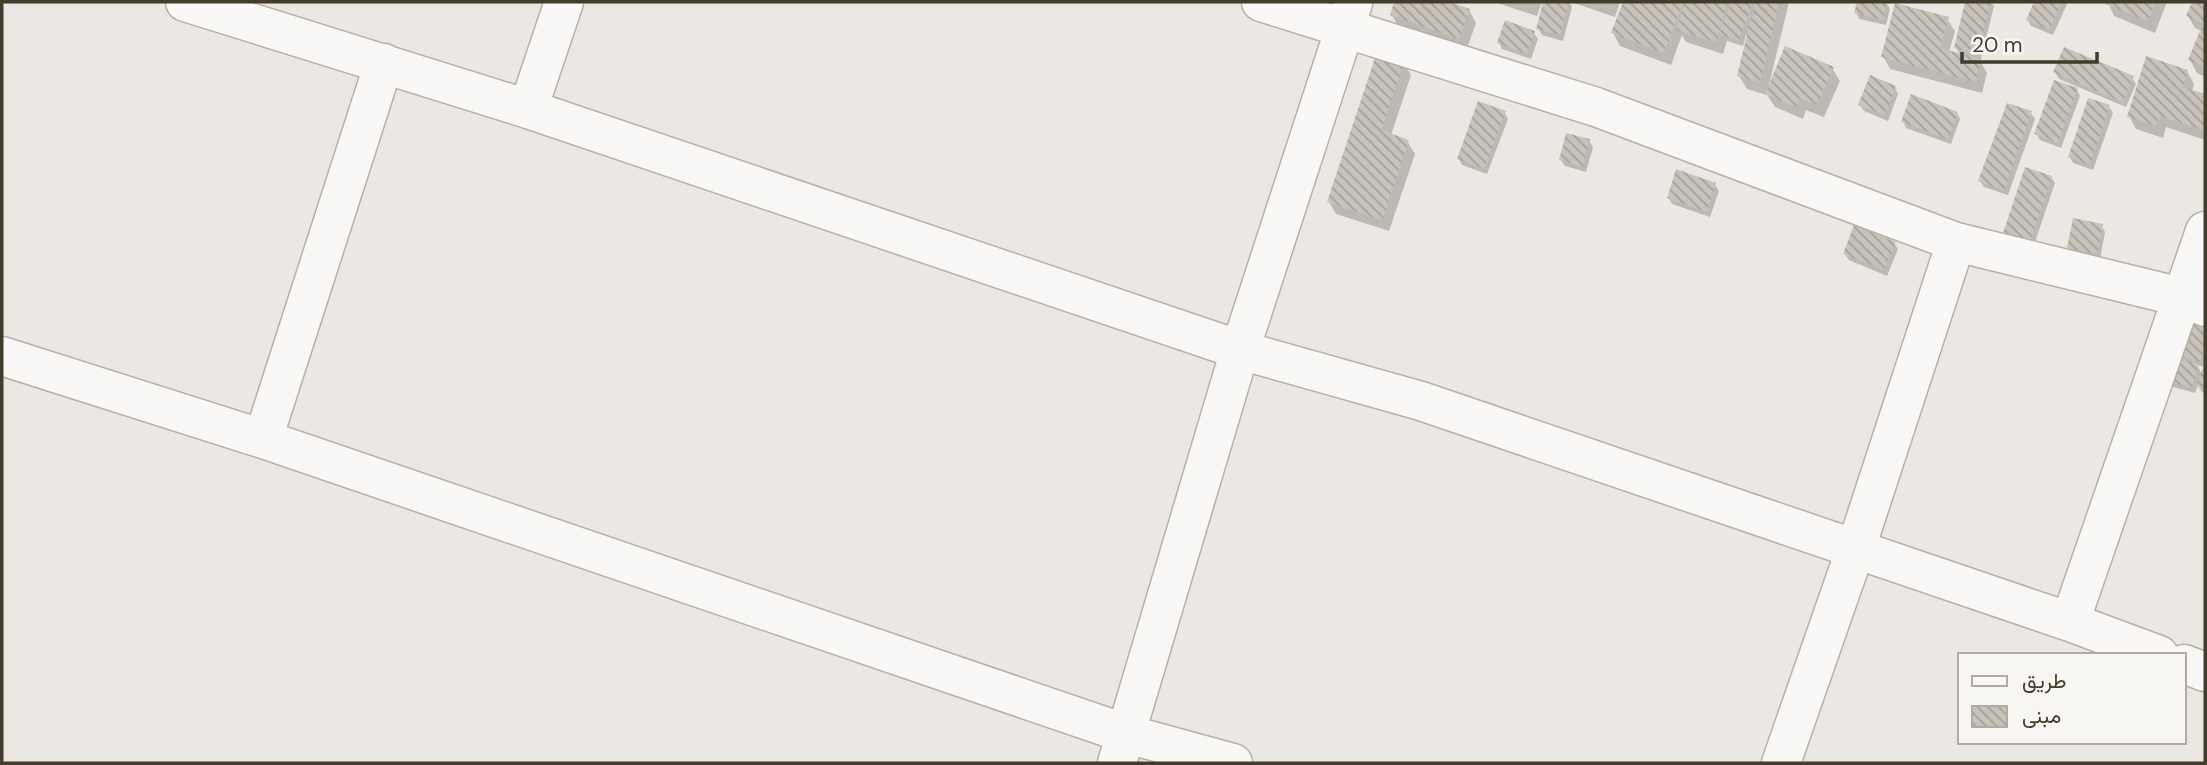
<svg xmlns="http://www.w3.org/2000/svg" width="2207" height="765" viewBox="0 0 2207 765" font-family="'DM Sans',Vazirmatn,sans-serif">
<style>
.shadow{fill:#0003;fill-rule:evenodd}
.building{fill:url(#building-back-hatch)}
.lines{fill:none;stroke-linecap:round;stroke-linejoin:round}
.street-casing{stroke:#b5b1a8;stroke-width:41}
.street{stroke:#f9f8f6;stroke-width:38}
</style>
<defs>
<pattern id="building-back-hatch" width="6" height="6" patternUnits="userSpaceOnUse" patternTransform="scale(1.75)"><rect width="6" height="6" fill="#c8c3ba"/><path d="M-1 5l2 2M0 0l6 6M5-1l2 2" fill="none" stroke="#a4a097"/></pattern>
</defs>
<rect width="100%" height="100%" fill="#ebe8e3"/>
<path class="shadow" d="M1396 2H1445L1469 10 1476 23 1466 51 1399 27 1391 14Z
M1494 2H1542L1537 16Z
M1545 2H1569L1572 7 1563 41 1542 35 1538 28Z
M1571 2H1620L1615 17Z
M1625 2H1789L1769 85 1832 68 1840 81 1824 117 1806 110 1803 119 1775 107 1767 95 1747 89 1739 76 1749 36 1746 35 1743 46 1727 41 1723 54 1686 42 1682 35 1671 65 1620 46 1613 33Z
M1858 2H1886L1890 9 1886 25 1859 19 1856 12Z
M1967 2H1991L1994 6 1981 59H1979L1987 73 1982 93 1890 69 1883 56 1947 19 1955 31 1949 52 1961 56 1956 48Z
M2035 2H2068L2053 35 2031 26 2028 20Z
M2108 2H2167L2155 33 2114 16Z
M2194 2H2205V77L2197 73 2190 60 2202 31 2195 28 2188 16Z
M1534 33 1538 39 1531 59 1502 49 1499 43Z
M1404 63 1411 75 1391 135 1407 141 1415 154 1389 231 1336 214 1329 202Z
M2187 71 2194 84 2192 92 2205 96V140L2166 127 2163 138 2136 129 2129 116Z
M2055 72 2132 78 2136 84 2126 107 2059 79Z
M1895 88 1898 94 1888 121 1864 111 1860 105Z
M2077 90 2080 96 2061 148 2040 140 2036 134Z
M2109 107 2113 113 2093 170 2073 163 2070 157Z
M1504 112 1508 119 1487 174 1462 165 1459 159Z
M1957 113 1960 119 1951 144 1906 128 1903 121Z
M2031 113 2035 119 2008 195 1984 187 1980 181Z
M1589 141 1593 147 1586 172 1565 166 1561 160Z
M2051 177 2055 183 2035 242 2008 233 2009 239 2005 233Z
M1715 185 1719 191 1710 217 1672 204 1669 198Z
M2101 225 2105 232 2100 259 2073 254 2069 247Z
M1894 243 1898 249 1887 276 1849 260 1845 254Z
M2178 318 2205 327V394L2202 392 2198 385 2195 393 2173 387 2169 381ZM2197 365 2205 367 2202 374Z"/>
<path class="building" d="M1394 2H1450L1470 9 1459 39 1390 15Z
M1543 2H1569L1560 35 1536 29Z
M1623 2H1683L1664 53 1611 33Z
M1685 2H1728L1716 42 1676 30Z
M1731 2H1753L1739 41 1719 34Z
M1755 2H1779L1760 83 1737 76Z
M1857 2H1887L1883 20 1854 13Z
M1965 2H1991L1978 54 1954 48Z
M2034 2H2062L2049 30 2026 20Z
M2106 2H2156L2148 21 2105 4Z
M2192 2H2205V68L2188 60 2203 23 2186 16Z
M1895 3 1949 17 1940 48 1981 59 1976 82 1881 57Z
M1505 20 1535 31 1527 54 1497 43Z
M1785 46 1834 67 1817 105 1799 98 1796 107 1765 94Z
M2064 47 2134 76 2122 102 2053 72Z
M1377 52 1405 61 1381 130 1409 140 1382 220 1327 202Z
M2146 56 2188 70 2183 87 2205 94V131L2160 116 2156 126 2127 117Z
M1870 75 1896 86 1885 115 1858 105Z
M2054 80 2078 88 2058 143 2034 134Z
M1911 94 1958 112 1948 139 1901 122Z
M2088 98 2110 105 2090 165 2068 157Z
M1478 101 1506 111 1484 169 1457 159Z
M2007 103 2032 111 2004 190 1978 181Z
M1566 133 1590 139 1583 167 1559 160Z
M2025 167 2052 176 2030 242 2003 233Z
M1676 169 1716 183 1707 212 1667 198Z
M2073 218 2103 224 2097 254 2067 248Z
M1854 225 1896 242 1884 270 1843 254Z
M2177 315 2205 325V347L2200 362 2165 350Z
M2173 357 2199 364 2192 388 2167 381Z
M2205 362V389L2196 386Z"/>
<g class="lines">
<g class="street-casing">
<path id="street" d="M185 2 528 109 1240 350 1421 401 2070 622 2159 655
M1261 2 1596 107 1956 242 2181 297 2205 307
M528 109 564 2
M2 356 263 439 1127 734 1233 763
M263 439 384 63
M2070 622 2205 231
M2184 664 2205 672
M1117 763 1240 350 1353 3
M1781 763 1856 548 1956 242"/>
</g>
<use href="#street" class="street"/>
</g>
<rect width="2207" height="765" fill="none" stroke="#433b2b" stroke-width="7"/>
<rect x="1958" y="653" width="228" height="91" fill="#f8f6f3" stroke="#b0aba3" stroke-width="2"/>
<rect x="1972" y="676" width="35" height="10" fill="#f9f8f6" stroke="#b0aba3" stroke-width="2"/>
<text x="2022" y="688" font-size="21" fill="#433b2b">طريق</text>
<rect x="1972" y="706" width="35" height="21" fill="url(#building-back-hatch)" stroke="#b0aba3" stroke-width="2"/>
<text x="2022" y="723" font-size="21" fill="#433b2b">مبنى</text>
<path d="M1962 52v10h135v-10" fill="none" stroke="#433b2b" stroke-width="3.5"/>
<text x="1972" y="52" font-size="21" fill="#433b2b" stroke="#f8f6f3" stroke-width="5" paint-order="stroke">20 m</text>
</svg>
